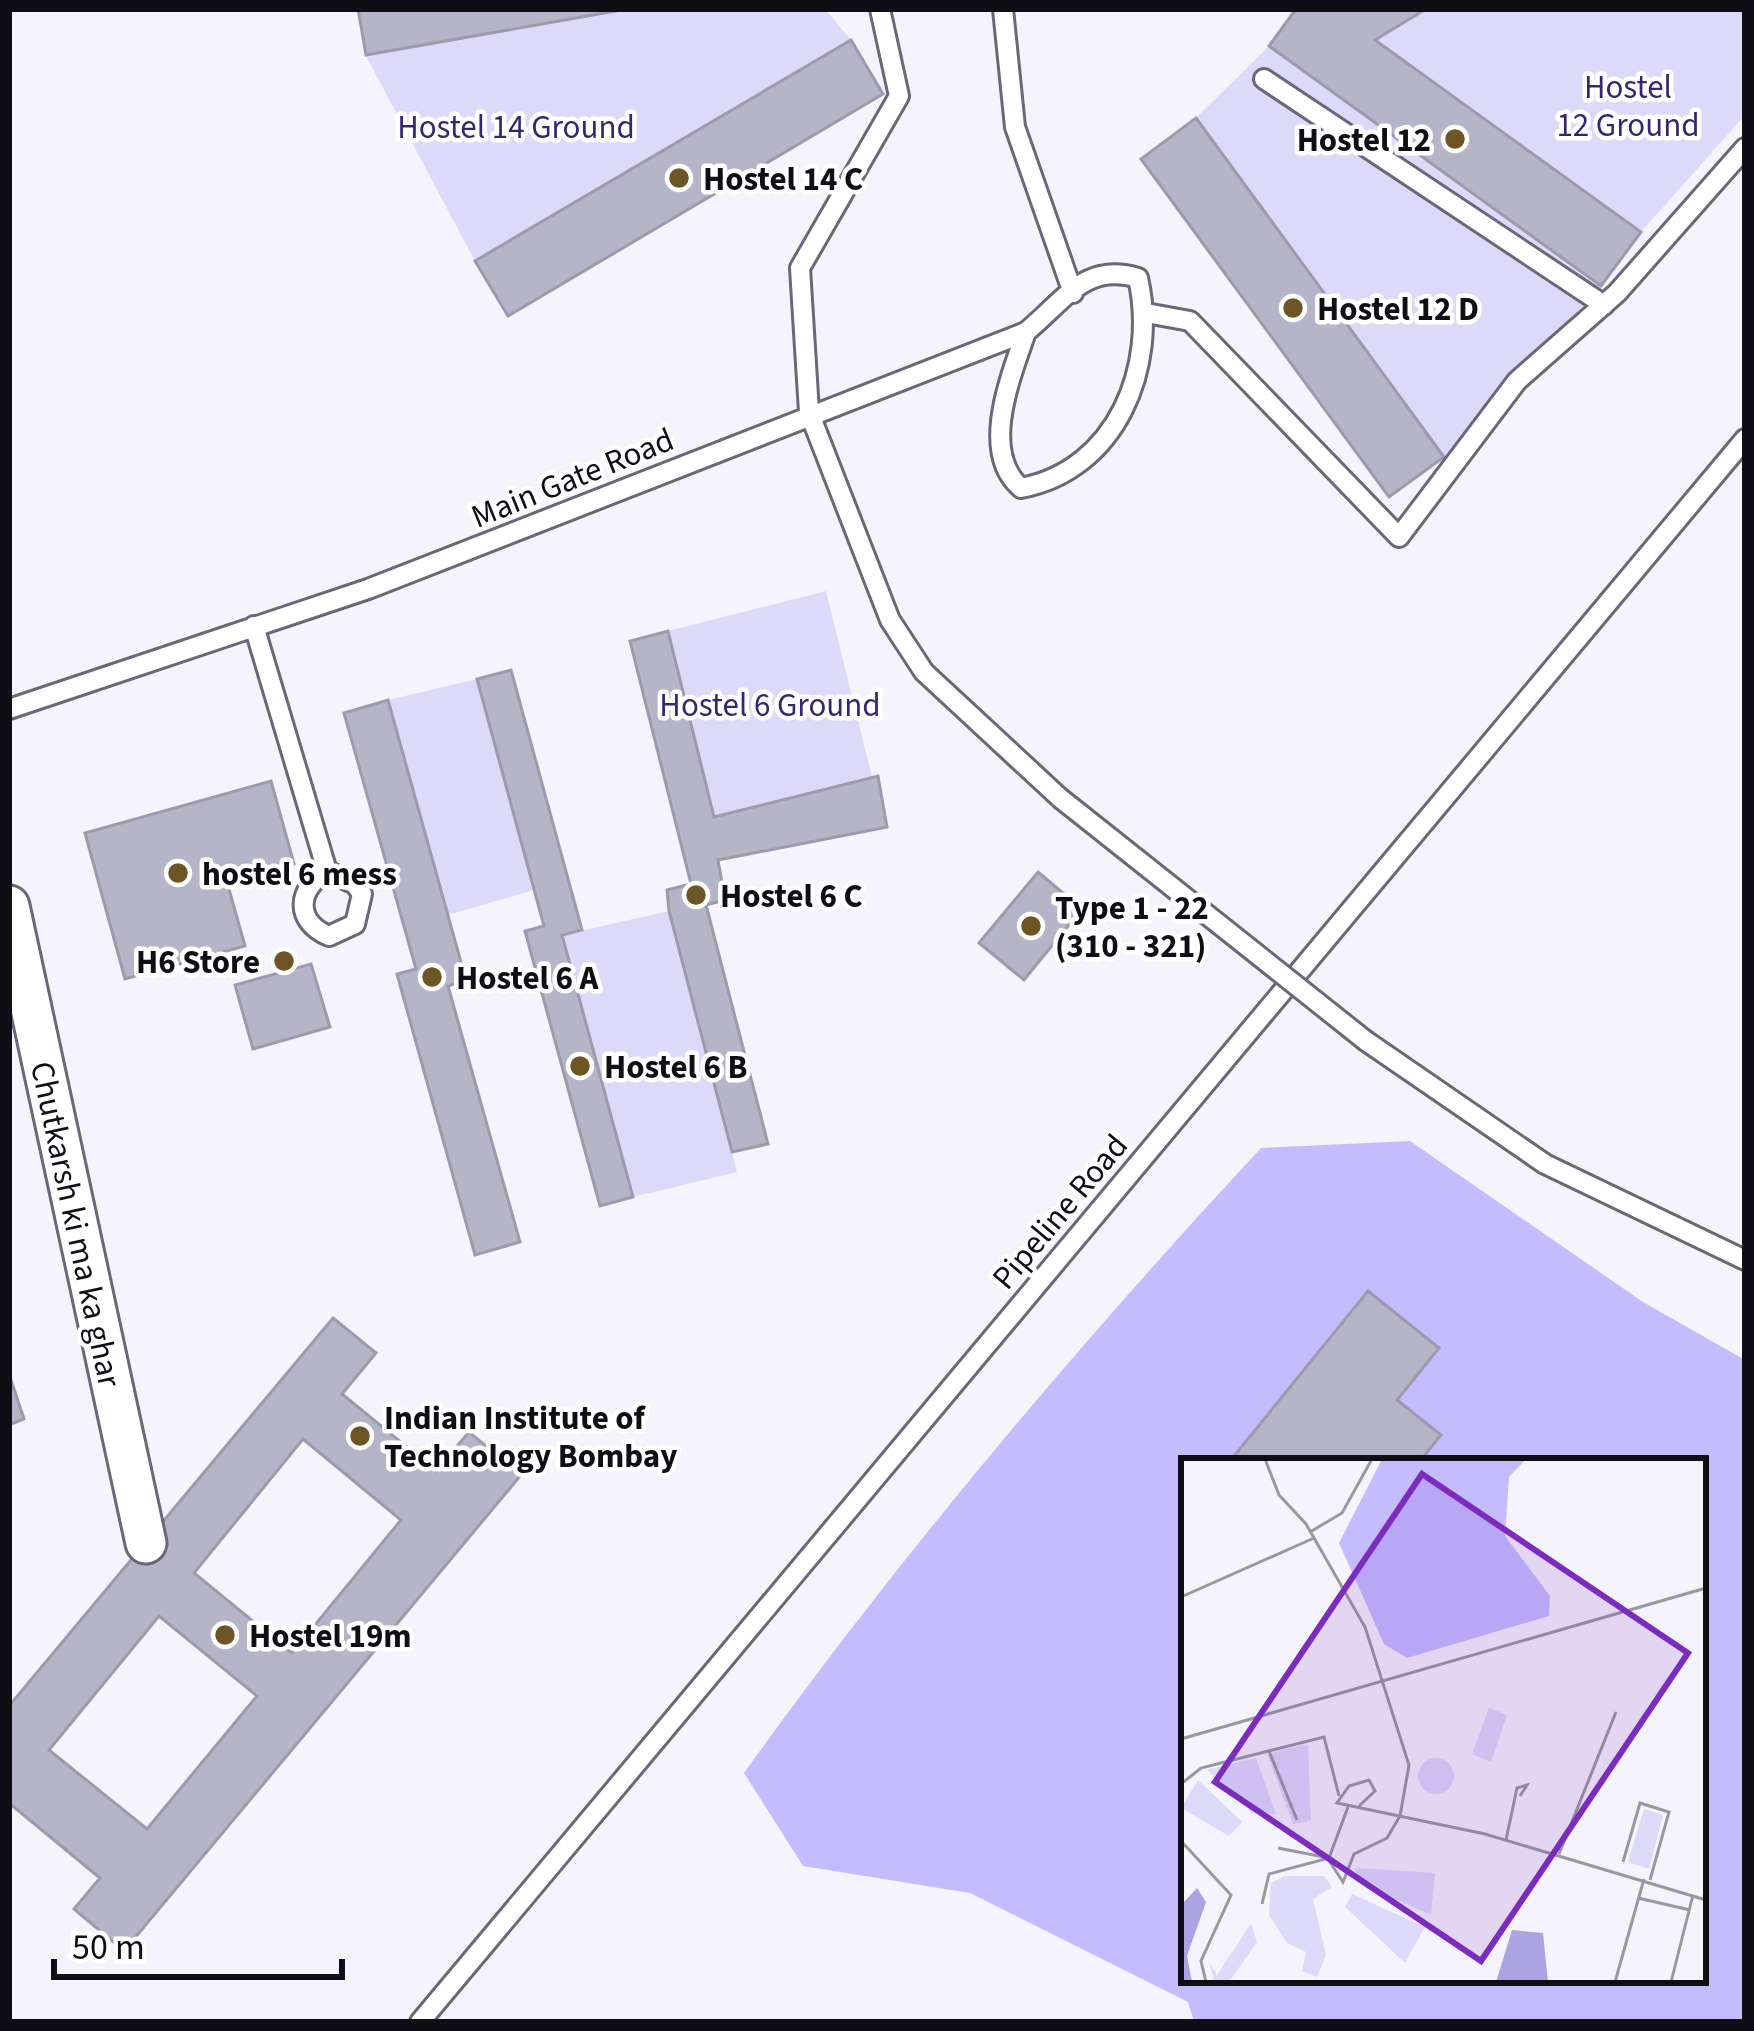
<svg xmlns="http://www.w3.org/2000/svg" width="1754" height="2031" viewBox="0 0 1754 2031" font-family="'Source Sans 3',sans-serif">
<style>
.green{fill:#dddaf9}
.forest{fill:#c4bcfe;fill-rule:evenodd}
.building{fill:#b6b5c8;stroke:#9c9aac;stroke-width:3;fill-rule:evenodd}
.lines{fill:none;stroke-linecap:round;stroke-linejoin:round}
.service-casing{stroke:#696778;stroke-width:24}
.minor-casing{stroke:#696778;stroke-width:45}
.service{stroke:#fff;stroke-width:18}
.minor{stroke:#fff;stroke-width:39}
.service-bridge-casing{stroke:#696778;stroke-width:24;stroke-linecap:butt}
.service-bridge{stroke:#fff;stroke-width:18}
.poi-dot{fill:#6e5526;stroke:#fff;stroke-width:4.5}
.labels{text-anchor:middle;stroke-width:9;stroke-linejoin:round;paint-order:stroke}
.park-label{font-size:33px;fill:#38256f;stroke:#fff}
.poi-label{font-size:33px;font-weight:bold;fill:#0f0e15;stroke:#fff;text-anchor:start}
.street-label{font-size:33px;fill:#0f0e15;stroke:#fff}
.inset-road{fill:none;stroke:#9998a0;stroke-width:3}
.view{fill:#7b2cbf;fill-opacity:0.15;stroke:#7b2cbf;stroke-width:6}
.inset-edge{fill:none;stroke:#0f0e15;stroke-width:6}
</style>
<rect width="100%" height="100%" fill="#f5f4fc"/>
<path class="green" d="M627 9H825L851 40 475 261 366 56Z
M1426 9 1745 12V115L1641 232 1375 40Z
M1269 46 1601 286 1444 457 1196 118Z
M826 591 872 777 714 817 668 631Z
M477 679 534 890 448 915 388 700Z
M669 911 737 1172 633 1197 562 935Z"/>
<path class="forest" d="M1410 1141 1643 1302 1745 1360V2022H1194L1188 2002 970 1893 803 1866 744 1773C901 1554 1078 1345 1261 1148ZM1184 1461H1703V1980H1184Z"/>
<path class="building" d="M358 9H627L366 55Z
M1296 9H1426L1375 40 1641 232 1601 286 1269 46Z
M851 40 883 94 508 316 475 261Z
M1196 118 1444 457 1389 497 1141 159Z
M668 631 714 817 878 776 887 827 718 860 725 900 706 905 768 1144 732 1152 669 911 667 890 691 884 630 641Z
M511 670 582 930 562 935 633 1197 600 1206 525 931 544 926 477 679Z
M388 700 466 980 448 986 520 1242 475 1255 397 974 416 969 344 713Z
M271 781 294 864 227 882 245 946 125 979 85 833Z
M1038 872 1082 909 1024 980 979 943Z
M311 964 330 1027 253 1049 235 985Z
M1368 1291 1439 1348 1397 1400 1441 1435 1420 1461H1230Z
M333 1318 376 1353 342 1394 436 1471 469 1432 521 1475 124 1951 74 1909 100 1878 9 1803V1706ZM303 1439 401 1520 292 1653 194 1573ZM159 1616 257 1696 147 1829 49 1750Z
M9 1374 24 1419 9 1425Z"/>
<g class="lines">
<g class="service-casing">
<path id="service" d="M880 9 899 96 800 268 809 412 890 620 924 672 1060 798
M1003 9 1015 127 1073 293
M1264 79 1604 305
M1146 313 1190 321 1399 537 1517 381 1617 293 1745 148
M254 626 327 871 355 884 362 894 355 924 329 936C294 921 297 889 327 871
M9 709 368 589 1026 332C1065 300 1085 262 1138 278 1158 366 1117 470 1021 488 979 452 1011 376 1026 332
M1366 1041 1545 1164 1745 1260
M420 2022 1745 439"/>
</g>
<g class="minor-casing">
<path id="minor" d="M9 906 146 1543"/>
</g>
<use href="#service" class="service"/>
<use href="#minor" class="minor"/>
<g class="service-bridge-casing">
<path id="service-bridge" d="M1060 798 1366 1041"/>
</g>
<use href="#service-bridge" class="service-bridge"/>
</g>
<g class="poi-dot">
<circle cx="1455" cy="139" r="12"/>
<circle cx="679" cy="178" r="12"/>
<circle cx="1293" cy="308" r="12"/>
<circle cx="178" cy="873" r="12"/>
<circle cx="696" cy="895" r="12"/>
<circle cx="1031" cy="926" r="12"/>
<circle cx="284" cy="961" r="12"/>
<circle cx="432" cy="977" r="12"/>
<circle cx="580" cy="1066" r="12"/>
<circle cx="360" cy="1436" r="12"/>
<circle cx="225" cy="1635" r="12"/>
</g>
<g class="labels">
<g class="park-label">
<text x="1628" y="98">Hostel<tspan x="1628" dy="38">12 Ground</tspan></text>
<text x="516" y="138">Hostel 14 Ground</text>
<text x="770" y="716">Hostel 6 Ground</text>
</g>
<g class="poi-label">
<text x="1431" y="151" text-anchor="end">Hostel 12</text>
<text x="703" y="190">Hostel 14 C</text>
<text x="1317" y="320">Hostel 12 D</text>
<text x="202" y="885">hostel 6 mess</text>
<text x="720" y="907">Hostel 6 C</text>
<text x="1055" y="919">Type 1 - 22<tspan x="1055" dy="38">(310 - 321)</tspan></text>
<text x="260" y="973" text-anchor="end">H6 Store</text>
<text x="456" y="989">Hostel 6 A</text>
<text x="604" y="1078">Hostel 6 B</text>
<text x="384" y="1429">Indian Institute of<tspan x="384" dy="38">Technology Bombay</tspan></text>
<text x="249" y="1647">Hostel 19m</text>
</g>
<g class="street-label">
<text transform="translate(572 477) rotate(-22)" y="12">Main Gate Road</text>
<text transform="translate(1059 1211) rotate(-50)" y="12">Pipeline Road</text>
<text transform="translate(77 1224) rotate(78)" y="12">Chutkarsh ki ma ka ghar</text>
</g>
</g>
<g transform="translate(1181 1458)">
<rect width="525" height="525" fill="#f5f4fc"/>
<path d="M308 250 326 257 310 304 291 296ZM127 286 130 363 112 366 86 296ZM237 318a18 18 0 1 1 36 0a18 18 0 1 1-36 0ZM75 300 95 356 71 355 26 312ZM17 322 61 364 48 378 0 350ZM463 351 482 357 468 411 447 404ZM175 410 254 415 250 457 176 424ZM104 418H143L151 429 132 441 145 497 136 519 121 513 125 494 106 485 88 457 90 425ZM171 436 244 469 224 505 164 449ZM70 465 76 484 48 524H33L29 505 36 517Z" fill="#dddaf9"/>
<path d="M201 1H345L328 19 324 78 369 138 368 158 226 200 203 186 158 85Z" fill="#c4bcfe"/>
<path d="M16 430 25 444 6 498 11 524H0V447ZM331 472 362 475 367 524H315Z" fill="#aca3e3"/>
<path class="inset-road" d="M84 1 98 37 125 66 184 169 228 307 219 358 206 380 173 396 162 424 147 401M129 74 161 55 191 1M0 139 133 80M0 281 525 130M88 293 116 362M0 326 20 310 143 279 158 338M178 348 194 333 188 322 168 328 156 345 304 376 525 442M325 382 336 330 346 327 339 338M0 383 50 437 20 503 25 524M97 390 148 400M378 396 435 254M442 404 459 345 488 354 469 422M457 440 509 452M81 446 88 416 148 400 167 349M434 524 463 421M490 524 512 437"/>
<path class="view" d="M241 16 507 195 300 503 34 324Z"/>
<rect width="525" height="525" class="inset-edge"/>
</g>
<rect width="1754" height="2031" fill="none" stroke="#0f0e15" stroke-width="24"/>
<path d="M54 1959v18h288v-18" fill="none" stroke="#0f0e15" stroke-width="6"/>
<text x="72" y="1959" font-size="36" fill="#0f0e15" stroke="#ffffff" stroke-width="9" paint-order="stroke">50 m</text>
</svg>
